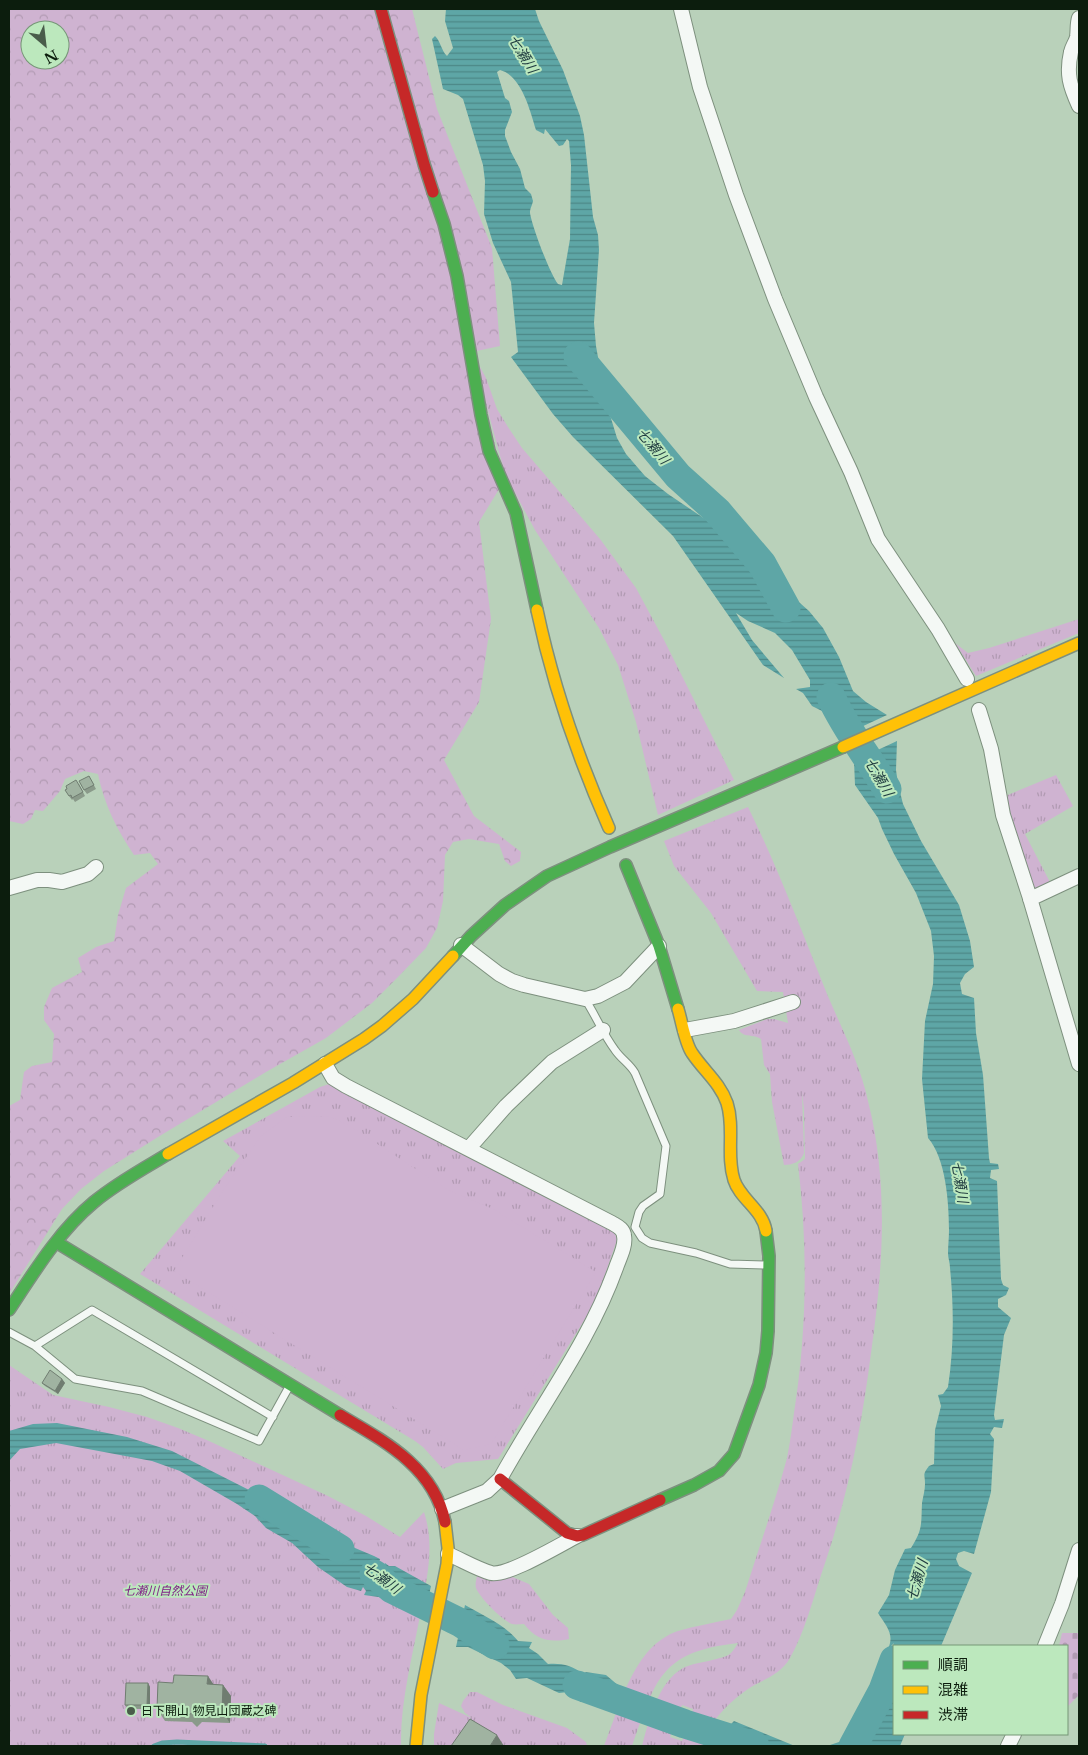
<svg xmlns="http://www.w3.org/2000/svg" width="1088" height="1755" viewBox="0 0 1088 1755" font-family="'Libre Baskerville','Noto Sans JP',serif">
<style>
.grass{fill:url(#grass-tufts)}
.forest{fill:url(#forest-crowns);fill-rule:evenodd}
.cemetery{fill:url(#cemetery-stones)}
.garden{fill:#cfb3d1}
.water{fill:url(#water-rules);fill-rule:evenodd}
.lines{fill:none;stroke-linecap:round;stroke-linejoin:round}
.stream{stroke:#5ea6a6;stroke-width:5}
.river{stroke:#5ea6a6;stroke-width:29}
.lane-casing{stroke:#7d907e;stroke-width:9}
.street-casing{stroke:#7d907e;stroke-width:16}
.fast-casing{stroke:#7d907e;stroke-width:14}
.slow-casing{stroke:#7d907e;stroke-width:14}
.jam-casing{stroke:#7d907e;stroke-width:14}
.lane{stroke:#f4f8f5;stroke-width:7}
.street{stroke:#f4f8f5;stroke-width:14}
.fast{stroke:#4caf50;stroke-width:11}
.slow{stroke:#ffc107;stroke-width:11}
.jam{stroke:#c62828;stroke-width:11}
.wall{fill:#8a9a8a}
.shaded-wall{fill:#707d71}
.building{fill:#a0b3a1;stroke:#707d71}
.poi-dot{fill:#495c4a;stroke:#bce8bd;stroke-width:2}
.labels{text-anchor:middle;stroke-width:4;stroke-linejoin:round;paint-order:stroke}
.park-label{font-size:12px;font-style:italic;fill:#812287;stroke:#bce8bd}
.poi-label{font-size:12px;fill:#0c1d0d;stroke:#bce8bd;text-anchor:start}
.water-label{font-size:14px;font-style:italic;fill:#223e42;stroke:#bce8bd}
</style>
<defs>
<pattern id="grass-tufts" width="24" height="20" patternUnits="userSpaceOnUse" patternTransform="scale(1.25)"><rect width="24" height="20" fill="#cfb3d1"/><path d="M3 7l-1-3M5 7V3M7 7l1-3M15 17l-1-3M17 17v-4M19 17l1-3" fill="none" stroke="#b19ab2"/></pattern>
<pattern id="forest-crowns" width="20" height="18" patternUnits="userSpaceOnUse" patternTransform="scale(1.25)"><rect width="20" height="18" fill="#cfb3d1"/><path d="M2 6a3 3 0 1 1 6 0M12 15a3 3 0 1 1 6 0" fill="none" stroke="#b19ab2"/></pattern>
<pattern id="cemetery-stones" width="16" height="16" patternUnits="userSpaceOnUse" patternTransform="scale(1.25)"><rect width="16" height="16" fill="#cfb3d1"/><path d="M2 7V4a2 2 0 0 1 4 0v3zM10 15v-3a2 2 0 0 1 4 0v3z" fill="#b19ab2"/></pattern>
<pattern id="water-rules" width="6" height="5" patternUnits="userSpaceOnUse" patternTransform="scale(1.25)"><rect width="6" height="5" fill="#5ea6a6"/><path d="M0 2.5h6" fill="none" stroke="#4c8786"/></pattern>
</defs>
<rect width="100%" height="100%" fill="#b9d1ba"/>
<path class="grass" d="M472 352 486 378 497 409 508 427 522 448 600 539 636 588 664 640 734 780 658 815 636 722 618 665 599 628 535 530 505 474Z
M1079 619V633L976 676 955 643 968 653 989 648Z
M1056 775 1073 806 1025 834 1052 886 1034 890 1003 797Z
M748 807C778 868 802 932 827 994 842 1029 860 1064 868 1101 889 1184 883 1269 871 1353 861 1431 847 1500 821 1575 812 1603 804 1633 790 1658 781 1674 765 1679 751 1687 736 1697 725 1707 714 1721L692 1713 693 1709 682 1705 670 1737 682 1741 685 1735 704 1744V1746H642C649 1720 658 1682 683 1668 694 1662 724 1660 731 1653 734 1650 736 1646 738 1643 659 1652 656 1680 632 1746H604C620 1707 633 1646 678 1631 695 1626 713 1623 731 1619L737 1610 745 1592C759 1547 775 1503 787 1458 790 1443 792 1428 794 1413 807 1331 808 1246 798 1164L805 1159 804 1109 802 1093 804 1153C801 1162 792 1165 784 1165L772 1102 770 1074 764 1065 761 1039C754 1034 743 1038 739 1030L767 1019H774L788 1023 783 992 757 991 711 913 674 866 664 841Z
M329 1084 337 1087 614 1231 617 1240 599 1292 590 1311 498 1459 456 1463 443 1469 423 1447 415 1441 140 1274 240 1156 223 1141 320 1087Z
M9 1365 53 1395 109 1407 147 1417 178 1428 209 1441 328 1496 366 1516 400 1537 424 1512C435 1546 427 1577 421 1610 413 1655 400 1701 401 1746H9Z
M483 1574 510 1576 529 1584 553 1615 568 1628 569 1639C550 1643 536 1640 524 1624 521 1624 516 1625 512 1624 502 1620 480 1598 476 1588 475 1584 476 1581 477 1576Z
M470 1692H477L503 1705 567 1728 586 1742 587 1746H434V1734L439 1703 472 1718 465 1713 461 1706 463 1701Z"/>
<path class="forest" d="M9 9H412L437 109 492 248 500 346 472 352 504 481 479 522 491 619 479 702 444 760 474 816 521 852 520 861 511 866 505 861 499 844 469 839 453 842 445 855 443 901 437 928 426 948 398 977 372 1003 326 1038 266 1072 158 1137 104 1171 81 1189 62 1209 9 1294V1106L20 1100 24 1072 32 1066 52 1062 54 1034 44 1020V1007L52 988 82 972 78 958 96 947 114 941 118 915 126 888 158 864 150 853 134 855C117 830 104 804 98 774L84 771 65 779 60 791 43 811 35 810 31 819 23 824 9 821ZM30 30H60V60H30Z"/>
<path class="cemetery" d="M1062 1633H1079V1695L1068 1706 1067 1646H1059Z"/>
<path class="garden" d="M329 1116 348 1125 448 1190 493 1209 596 1272 491 1444 464 1450 174 1271 224 1189 261 1136 287 1117Z"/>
<path class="water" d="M446 9H535L539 21 563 70 580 116 584 135 593 217 598 235 599 250 594 323 596 346 606 402 617 438 626 454 645 476 668 494 705 519 809 611 823 628 839 657 853 691 866 702 887 715 846 734 835 721 822 711 812 706 803 693 796 689 810 687V680L792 650 775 633 748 621 736 613 752 640 784 678 763 665 673 536 573 437 553 414 511 357 518 352 511 282 493 243 484 214 485 181 483 165 463 99 458 95 443 89 432 39 435 36C441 42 441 50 447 56L453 48 445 21ZM500 70C522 76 530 111 536 130L544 134 545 129 559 146 563 145 567 139 569 141 571 165 570 239 562 285 558 284C550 274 532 226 530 213 530 208 532 206 533 201L531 194 525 188 520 169 511 152 505 136V130L512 112 509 101 505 98 497 72Z
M897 741 896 770 898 784 903 804 921 841 959 905 970 941 974 967 965 974 960 983 962 994 974 998 976 1033 983 1075 989 1158 990 1163 998 1164 999 1169 991 1170 990 1178 997 1181 1001 1279 1003 1285 1009 1288 1006 1295 998 1299V1307L1011 1318 1004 1335 994 1415 995 1420 1004 1419 1002 1428 994 1427 990 1434 994 1439 991 1492 974 1554 964 1551 958 1553 956 1559 959 1566 972 1573 941 1646H894V1734H905L900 1746H718L684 1734 691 1714 729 1726 734 1721 795 1746 830 1745 842 1741 851 1743 859 1741 871 1720 872 1712 863 1724 865 1709 880 1683V1676L894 1643 888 1649C895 1634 886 1626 878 1613L889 1595 895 1570 905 1549 911 1548C923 1529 921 1524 922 1503 923 1497 925 1490 925 1484 925 1474 922 1475 929 1466L934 1464 935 1430 941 1406 938 1395 943 1394 948 1387C954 1348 954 1308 950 1268 950 1263 948 1258 948 1253 948 1246 949 1238 949 1230 949 1204 946 1158 928 1138L922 1079 925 1021 933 984 934 956 931 931 916 893 894 854 882 829 878 818 855 785 854 761Z
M57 1423 127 1437 172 1451 263 1497 310 1529 374 1556 380 1559 378 1566 383 1567 385 1563 389 1566H395L431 1586 429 1595 404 1587 403 1590 419 1613 425 1615 424 1619C414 1615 409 1604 400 1600L364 1595 366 1591 363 1587 361 1591 347 1587 318 1567 292 1543 266 1528 255 1516 237 1504 180 1471 152 1461 56 1443 20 1449 9 1461V1431L33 1424Z
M465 1605C484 1616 504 1624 518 1641L532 1642 529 1648 538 1654 548 1664C561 1663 572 1665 583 1674L586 1672 606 1675 619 1686 611 1708 598 1699 580 1702 579 1697 568 1692 559 1693 527 1678 516 1679 510 1670 501 1663 468 1647H456Z"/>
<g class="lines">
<path class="stream" d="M154 1746 162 1743 177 1742 265 1746"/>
<path class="river" d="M578 356 678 476 717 511 762 564 786 608
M831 697C846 730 869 758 887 789
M259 1499 340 1549
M374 1574 392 1589 461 1623 495 1645
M577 1685 685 1724 755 1746
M853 1746 883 1690 894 1660"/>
<g class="lane-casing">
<path id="lane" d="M585 999C596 1016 603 1034 615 1050 621 1059 630 1064 635 1073L666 1146 660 1194 643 1206 639 1212 635 1227 642 1238 650 1243 696 1253 730 1264 768 1265
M9 1332 35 1346 75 1379 142 1391 259 1441 290 1385
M35 1346 92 1310 273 1417"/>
</g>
<g class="street-casing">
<path id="street" d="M681 9 700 87 736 195 775 299 816 397 851 472 878 539 938 629 967 679
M1079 18C1077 24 1078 31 1077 37 1076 42 1072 47 1071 52 1066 74 1070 86 1079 106
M979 710 991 749 1003 815 1029 895 1079 1064
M9 888 37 880H49L62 882 88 874 96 867
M1030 899 1079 876
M461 945 499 974 512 981 524 985 585 999 598 996 625 982 659 946
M685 1030 734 1021 793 1002
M325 1064 333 1078 346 1086 612 1223C617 1226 624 1229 624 1236 626 1245 620 1257 617 1265 590 1342 539 1408 500 1479L487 1491 442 1509
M469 1148 506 1106 552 1062 603 1030
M448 1554C462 1560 477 1569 491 1573 507 1577 561 1544 577 1536
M1045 1646 1062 1604 1079 1550
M1008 1746 1014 1734"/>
</g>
<g class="fast-casing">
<path id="fast" d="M433 192 444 224 457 276 481 415 489 451 516 513 537 610
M626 865 659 946 678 1009
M453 956 471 936 505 905 547 876 610 847 843 747
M56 1242 340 1415
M9 1310C34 1272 59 1231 94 1202 117 1183 143 1169 168 1154
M660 1500 694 1485 719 1471 734 1454 759 1385 766 1353 768 1331 769 1256 766 1231"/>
</g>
<g class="slow-casing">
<path id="slow" d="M537 610C553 686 578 758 609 828
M843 747 1079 643
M678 1009C682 1022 685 1043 692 1053 704 1071 720 1083 727 1103 735 1128 726 1155 734 1180 740 1199 763 1210 766 1231
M168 1154 293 1083 364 1039 382 1026 413 999 453 956
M416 1746 421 1695 447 1564 448 1548 445 1522"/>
</g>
<g class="jam-casing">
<path id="jam" d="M381 9 424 164 433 192
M340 1415C384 1441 434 1467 445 1522
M500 1479 567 1533 577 1536 583 1535 660 1500"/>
</g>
<use href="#lane" class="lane"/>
<use href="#street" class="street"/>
<use href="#fast" class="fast"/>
<use href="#slow" class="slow"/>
<use href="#jam" class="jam"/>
</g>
<path class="wall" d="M89 776 96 789 87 794 84 790Z
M79 784 85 796 75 802 73 799 72 800 69 796Z
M62 1379 65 1383 58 1394 45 1386 42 1383Z
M148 1683 150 1687V1709H128L125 1705Z
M213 1684 223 1685 231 1696 230 1723 202 1722 197 1727 192 1722 165 1721 157 1709Z"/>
<path class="shaded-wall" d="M62 1379 65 1383 58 1394 55 1391Z
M208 1676 216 1688 207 1684Z
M148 1683 150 1687V1709L147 1705Z
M223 1685 231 1696 230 1723 222 1711Z
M497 1735 504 1746H490Z"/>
<path class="building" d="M89 776 94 785 84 790 79 781Z
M76 780 83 792 72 798 71 795 69 796 65 790 67 789 66 786Z
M50 1370 62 1379 55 1391 42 1383Z
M174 1675 208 1676 207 1684 223 1685 222 1711H194L189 1715 184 1710 157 1709 158 1682 173 1683Z
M126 1683H148L147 1705H125Z
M470 1719 497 1735 490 1746H451Z"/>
<circle class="poi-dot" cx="131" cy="1711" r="5"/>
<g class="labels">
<g class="park-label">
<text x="165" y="1595">七瀬川自然公園</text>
</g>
<g class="poi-label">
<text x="141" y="1715">日下開山 物見山団蔵之碑</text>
</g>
<g class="water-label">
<text transform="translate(523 54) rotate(58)" y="5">七瀬川</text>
<text transform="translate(653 446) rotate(50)" y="5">七瀬川</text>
<text transform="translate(879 777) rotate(59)" y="5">七瀬川</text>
<text transform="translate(960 1182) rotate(81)" y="5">七瀬川</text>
<text transform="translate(382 1578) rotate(36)" y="5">七瀬川</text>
<text transform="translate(917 1580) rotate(-74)" y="5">七瀬川</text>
</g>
</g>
<rect width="1088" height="1755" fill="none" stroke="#0c1d0d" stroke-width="20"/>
<rect x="893" y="1645" width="175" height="90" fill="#bce8bd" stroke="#769777"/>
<rect x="903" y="1661" width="25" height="8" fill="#4caf50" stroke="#769777"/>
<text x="938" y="1670" font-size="15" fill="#0c1d0d">順調</text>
<rect x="903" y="1686" width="25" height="8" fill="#ffc107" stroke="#769777"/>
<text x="938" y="1695" font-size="15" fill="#0c1d0d">混雑</text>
<rect x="903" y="1711" width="25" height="8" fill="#c62828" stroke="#769777"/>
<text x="938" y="1720" font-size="15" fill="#0c1d0d">渋滞</text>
<g transform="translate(45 45) rotate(152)"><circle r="24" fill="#bce8bd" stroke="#769777"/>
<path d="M0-4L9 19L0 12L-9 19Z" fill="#495c4a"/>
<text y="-8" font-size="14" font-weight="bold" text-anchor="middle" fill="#0c1d0d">N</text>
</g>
</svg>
